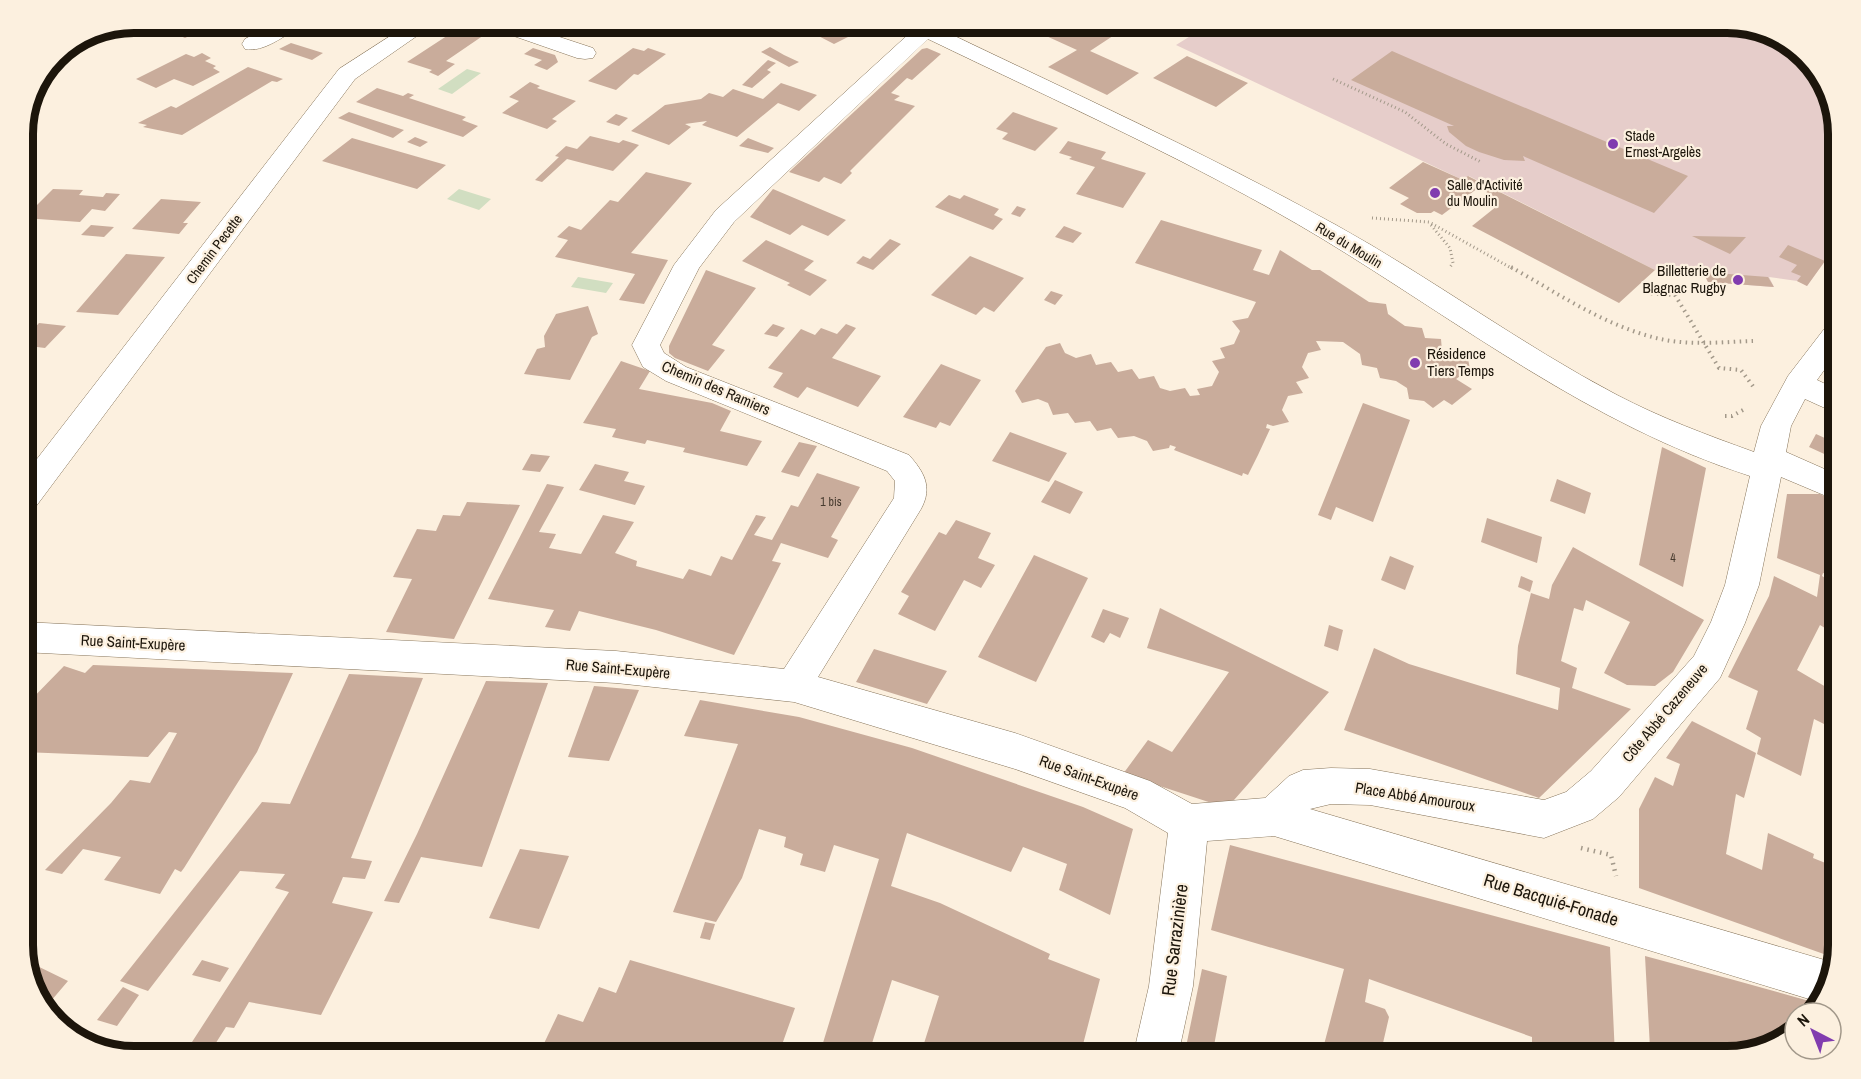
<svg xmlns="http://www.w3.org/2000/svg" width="1861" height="1079" viewBox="0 0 1861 1079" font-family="'Archivo Narrow',sans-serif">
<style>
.green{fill:#e6cdca}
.water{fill:#d1dec1}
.building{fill:#c9ac9b}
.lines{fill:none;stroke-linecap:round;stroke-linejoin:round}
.street-casing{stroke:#86745a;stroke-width:1}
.path-far2{stroke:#a3998a;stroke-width:3;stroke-dasharray:1 3;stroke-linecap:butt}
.path-far1{stroke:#a3998a;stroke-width:4;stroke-dasharray:1.5 4.5;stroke-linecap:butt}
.path{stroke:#a3998a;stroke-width:4.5;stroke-dasharray:1.5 5;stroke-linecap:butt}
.street{fill:#fff;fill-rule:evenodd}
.poi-dot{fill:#813caf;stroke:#fcf0df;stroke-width:2}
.labels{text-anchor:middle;stroke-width:4.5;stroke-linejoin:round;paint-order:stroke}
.number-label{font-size:12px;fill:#473b2f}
.far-poi-label{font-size:14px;fill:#1c150b;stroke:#fcf0df;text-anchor:start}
.far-street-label{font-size:14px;fill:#1c150b;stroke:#fcf0df}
.poi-label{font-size:15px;fill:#1c150b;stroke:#fcf0df;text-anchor:end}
.street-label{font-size:15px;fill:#1c150b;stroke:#fcf0df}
.near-street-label{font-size:18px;fill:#1c150b;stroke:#fcf0df}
.rim{fill:none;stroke:#1c150b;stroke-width:8}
</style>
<rect width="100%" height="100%" fill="#fcf0df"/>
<path class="green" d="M1213 22H1727L1783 38 1823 78 1838 127V243L1807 286 1797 281 1769 277 1774 287 1708 282 1703 272 1655 270 1469 176 1463 180 1176 45Z"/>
<path class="water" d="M467 69 481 73 452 94 438 89Z
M459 189 491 199 479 210 447 199Z
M578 277 613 283 606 293 571 287Z"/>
<path class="building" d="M149 22 176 23 225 22 217 27 212 25 185 38 165 29 153 35 138 28Z
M373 22H409L396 31Z
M616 22H676L661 34 640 28 635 31 613 25Z
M740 22H772L755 31Z
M811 22H845L862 30 834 44 801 27Z
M993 22H1104L1122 30 1090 51 1139 73 1107 95 1048 67 1077 50 1022 25 1011 31Z
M462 26 487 33 446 61 455 64 438 76 429 72 432 70 407 62Z
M291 43 323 53 312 60 279 49Z
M770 47 784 55 799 62 789 67 761 52Z
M533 48 555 55 558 62 547 70 534 65 542 60 524 54Z
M633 48 644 51 648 48 666 54 638 75 634 74 616 90 588 81Z
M927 48 941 54 912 80 907 78 891 93 900 96 894 100 915 106 850 171 852 173 841 184 824 177 819 182 789 172 922 49Z
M1392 51 1454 78 1688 176 1654 213 1523 156 1525 161 1504 160 1479 152 1466 146 1449 132 1447 126H1454L1351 80Z
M202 53 211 58 205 61 216 66 213 68 220 72 193 86 174 79 156 88 136 79 186 54 194 57Z
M1187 56 1248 83 1216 107 1153 78Z
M768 60 776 63 767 70 771 72 752 88 742 85Z
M248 67 283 79 277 82 272 81 182 135 143 127 147 125 138 123 171 106 176 108Z
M530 82 540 86 537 88 576 101 552 119 557 121 547 129 502 113 519 101 509 97Z
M781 83 817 95 799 111 778 103 737 137 702 125 707 121 685 124 691 127 669 145 631 131 665 105 701 99 709 93 723 97 733 89 763 99Z
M377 88 403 96 408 93 414 95 409 98 466 117 462 120 478 126 463 137 356 102Z
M349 112 404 130 393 138 338 118Z
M1013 112 1035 120 1058 128 1035 151 1002 139 1008 133 996 129Z
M616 114 628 118 619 126 606 122Z
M590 136 619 143 623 140 639 145 613 171 567 159 542 182 535 180 559 157 555 156 566 146 577 149Z
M415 137 428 142 420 147 407 142Z
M352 138 446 165 417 189 322 161Z
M748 138 763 144 774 148 768 153 739 146Z
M1068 141 1106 152 1101 159 1146 173 1123 208 1076 194 1095 167 1069 159 1072 157 1059 153Z
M1423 162 1463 180 1468 176 1655 270 1619 303 1472 226 1497 206 1481 198 1488 193 1478 188 1442 215 1434 211 1431 213H1417L1400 204 1409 198 1389 188Z
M646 172 692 183 631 253 668 260 644 304 619 300 635 274 555 257 568 240 557 237 569 226 581 230 610 200 618 202Z
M53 189 83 190 79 195 103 197 106 193 120 194 105 211 92 209 80 222 24 218Z
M773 189 839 217 846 220 828 236 802 225 790 235 750 217Z
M949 195 960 199 964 195 999 209 994 215 1003 219 993 230 935 207Z
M161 199 201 202 183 223H188L179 234 132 229Z
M1017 206 1026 209 1020 217 1011 214Z
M1161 220 1262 250 1253 270 1269 275 1280 250 1312 270H1320L1369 302 1386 304 1388 314 1405 326 1422 328 1425 338 1441 339 1442 351 1452 357 1468 359 1470 369 1456 379 1472 389 1452 405 1444 400 1433 408 1424 401 1409 399 1407 388 1396 381 1380 378 1377 368 1362 365 1360 354 1343 342 1316 341 1321 350 1308 353 1302 367 1309 378 1296 382 1303 393 1288 396 1282 410 1289 422 1273 426 1267 424 1266 428 1270 429 1258 455 1248 475 1243 473 1242 476 1174 450 1176 447 1170 445 1169 448 1153 451 1147 441 1134 436 1118 438 1111 428 1097 431 1090 421 1075 423 1068 413 1053 415 1048 403 1038 399 1022 403 1015 391 1046 347 1060 343 1065 353 1076 358 1091 354 1096 365 1111 362 1118 372 1132 369 1139 379 1154 376 1160 388 1170 391 1185 388 1190 396 1200 395 1197 389 1212 386 1219 372 1212 361 1225 358 1220 348 1234 344 1240 331 1232 321 1248 318 1256 302 1135 263Z
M91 225 114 227 104 237 81 235Z
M1064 226 1082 233 1073 243 1055 237Z
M1692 236 1746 237 1730 254Z
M890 239 901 244 873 270 856 263 863 256 870 259Z
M766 240 814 261 804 270 827 280 810 296 787 285 790 283 742 261Z
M1788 245 1825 261 1807 286 1797 281 1801 276 1791 272 1797 265 1779 257Z
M126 254 165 257 118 315 76 312Z
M970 256 1024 278 994 312 984 307 976 315 931 295Z
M706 270 756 288 712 345 725 350 708 371 675 358 669 353V346Z
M1703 272 1768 277 1774 287 1708 282Z
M1051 291 1063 295 1055 305 1044 300Z
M588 306 598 334 592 337 570 380 524 374 537 349 545 347 544 336 556 314Z
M39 323 66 326 45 348 37 347 23 363V341Z
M773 324 785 328 777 337 764 334Z
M846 324 856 328 832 358 881 376 858 407 807 387 798 398 773 387 783 373 768 368 801 329 815 335 821 328 837 334Z
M621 361 650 371 639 389 712 403 731 411 720 431 762 441 747 466 683 452 685 448 647 440 645 444 612 437 616 429 583 423Z
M941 364 981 380 950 426 940 422 936 428 903 417Z
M1363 403 1410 420 1373 522 1336 507 1331 520 1318 515Z
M1010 432 1067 453 1049 482 992 461Z
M1816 434 1838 444 1833 458 1809 447Z
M799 442 817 446 799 477 781 472Z
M1662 447 1706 468 1683 587 1639 565Z
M531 454 550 456 540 472 522 470Z
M595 464 629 472 624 481 645 486 635 505 579 490Z
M817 473 860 487 831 537 838 540 828 558 781 543 772 561 781 563 734 655 656 630 579 611 570 631 545 627 554 610 488 599 547 484 564 487 539 532 556 534 549 548 581 554 603 515 634 522 615 553 637 561 636 566 683 579 689 569 711 576 721 556 732 560 756 515 766 517 754 535 772 540 791 505 798 507Z
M1557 479 1591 493 1585 514 1550 501Z
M1055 480 1083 492 1070 514 1041 502Z
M1787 494H1820L1838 503V543L1835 542 1832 551 1838 554V578L1823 573 1822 576 1838 586V636L1820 625 1797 670 1838 694V731L1814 719 1801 776 1757 754 1761 738 1746 729 1758 691 1728 677 1769 596 1774 576 1817 597 1820 575 1777 558Z
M467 502 520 505 454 639 386 632 412 579 393 577 417 529 436 531 443 515 460 516Z
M1487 518 1542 537 1537 563 1481 542Z
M956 520 991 533 978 558 995 565 981 588 964 580 935 631 898 614 909 596 901 592 939 532 946 535Z
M1573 547 1704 620 1673 672 1655 686 1627 685 1604 673 1630 622 1586 600 1583 611 1574 608 1561 661 1577 668 1572 688 1631 709 1539 798 1344 730 1374 648 1409 664 1558 710 1560 688 1516 674 1518 646 1531 593 1549 599 1552 585Z
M1034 555 1088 578 1036 682 978 657Z
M1390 556 1414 566 1405 590 1381 580Z
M1521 576 1533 581 1530 592 1518 587Z
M1160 608 1329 692 1227 808 1123 774 1148 740 1172 752 1229 672 1147 648Z
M1103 609 1129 618 1120 638 1110 633 1104 643 1091 637Z
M1329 625 1343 630 1338 651 1324 646Z
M874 649 947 671 927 704 856 682Z
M93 665 293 673 257 752 184 868 181 872 175 869 160 894 104 880 121 857 83 849 62 874 45 870 111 803 130 780 150 783 177 733 169 732 148 757 23 752V708L64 666 85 673Z
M349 674 423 678 351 858 372 861 365 879 343 877 332 903 373 912 321 1015 249 1002 234 1028 226 1027 212 1049 192 1042 289 892 275 888 285 874 240 871 148 991 120 981 262 802 290 804Z
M486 681 548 683 482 867 421 857 399 903 384 901 417 834Z
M594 686 639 690 609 761 568 757Z
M700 700 799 717 912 748 1083 807 1133 829 1110 915 1059 890 1067 864 1023 847 1011 872 907 833 891 886 940 903 1050 954 1048 959 1100 979 1080 1056H1041L1024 1050 1022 1056H995L970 1046 966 1056H920L939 996 892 980 868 1056H819L879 859 834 845 825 872 800 865 803 854 784 847 786 837 759 829 742 878 716 922 673 912 738 744 684 736Z
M1692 721 1756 753 1744 798 1736 794 1726 854 1762 870 1768 833 1814 854 1813 858 1838 868V945L1835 958 1639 888V809L1655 777 1673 786 1680 764 1666 758Z
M1230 845 1610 947 1615 1056H1532V1037L1369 979 1365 1002 1385 1009 1389 1017 1380 1056H1321L1344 969 1211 930Z
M520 849 569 856 539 929 489 918Z
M705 922 715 924 710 940 700 938Z
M1645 956 1734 980 1820 1004 1811 1013H1795V1029L1782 1042 1727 1056H1675L1650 1048Z
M25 960 68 981 45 1008 38 1001Z
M202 960 229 968 220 982 192 975Z
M630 960 795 1008 778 1056H538L558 1014 583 1022 599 987 616 993Z
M1202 969 1227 976 1213 1051 1187 1042Z
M123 987 139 995 117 1026 97 1020Z"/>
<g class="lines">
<g class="street-casing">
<path id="street" d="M277 22H304L301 26C285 35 264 53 245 49L242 44 245 39Z
M412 22H437L355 79 34 509 23 513V477L339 69Z
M482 22H514L593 48 596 53 593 58 585 59 577 58 485 26Z
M899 22H940L938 28C1071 92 1206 153 1336 225 1432 278 1520 344 1617 395 1661 418 1707 435 1754 452L1761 426 1788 376 1828 324 1838 321V351L1817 380 1838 390V414L1805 399 1791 426 1786 452 1838 475V501L1781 477 1759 585 1745 623 1720 678 1619 797 1593 819 1544 838 1370 805 1331 804 1310 809 1828 961 1833 964 1822 1003 1274 836 1207 841 1193 986 1178 1056H1133L1149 986 1168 833 1125 808 1015 769 794 702 616 683 23 652V622L616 651 784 669 894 498 895 481 887 471 666 381 643 367 632 345 674 265 716 210 912 31ZM928 39C1060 103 1196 163 1321 238 1461 323 1591 425 1750 476L1725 585 1711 622 1694 656 1591 771 1566 792 1544 800 1370 769 1331 768 1303 770 1289 776 1265 798 1192 804 1150 781 1015 733 818 677 921 509C933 487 924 472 909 455L686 367 664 353 660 345 699 268 734 222Z"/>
</g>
<path class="path-far2" d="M1333 79 1405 112 1446 144 1481 162
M1372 218 1429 222 1513 269
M1431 225 1450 248 1453 263 1450 267"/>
<path class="path-far1" d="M1511 267C1557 293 1604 325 1656 338 1688 346 1721 342 1753 341
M1645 293 1675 295 1719 368 1741 370 1755 389
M1725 416H1732L1743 410"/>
<path class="path" d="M1581 848 1611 855 1616 876"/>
<use href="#street" class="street"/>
</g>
<g class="poi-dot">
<circle cx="1613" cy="144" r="6"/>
<circle cx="1435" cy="193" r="6"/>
<circle cx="1738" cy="280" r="6"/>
<circle cx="1415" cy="363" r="6"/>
</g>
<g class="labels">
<g class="number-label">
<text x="831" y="506">1 bis</text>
<text x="1673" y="562">4</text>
</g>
<g class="far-poi-label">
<text x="1625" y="141">Stade<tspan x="1625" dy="16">Ernest-Argelès</tspan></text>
<text x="1447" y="190">Salle d'Activité<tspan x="1447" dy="16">du Moulin</tspan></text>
</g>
<g class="far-street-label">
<text transform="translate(1349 245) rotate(31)" y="5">Rue du Moulin</text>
<text transform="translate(214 249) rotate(-53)" y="5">Chemin Pecette</text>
</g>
<g class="poi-label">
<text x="1726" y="276">Billetterie de<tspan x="1726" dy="17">Blagnac Rugby</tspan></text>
<text x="1427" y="359" text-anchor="start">Résidence<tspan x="1427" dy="17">Tiers Temps</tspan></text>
</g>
<g class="street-label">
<text transform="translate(716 388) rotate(23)" y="5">Chemin des Ramiers</text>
<text transform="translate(133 643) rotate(3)" y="5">Rue Saint-Exupère</text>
<text transform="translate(618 669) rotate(5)" y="5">Rue Saint-Exupère</text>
<text transform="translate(1665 713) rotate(-50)" y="5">Côte Abbé Cazeneuve</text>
<text transform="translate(1089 778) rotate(20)" y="5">Rue Saint-Exupère</text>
<text transform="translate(1415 797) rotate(9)" y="5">Place Abbé Amouroux</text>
</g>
<g class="near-street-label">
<text transform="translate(1551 900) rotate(17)" y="6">Rue Bacquié-Fonade</text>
<text transform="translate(1175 940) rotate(-83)" y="6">Rue Sarrazinière</text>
</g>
</g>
<path d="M0 0H1861V1079H0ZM134 33H1727A101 101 0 0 1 1828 134V945A101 101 0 0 1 1727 1046H134A101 101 0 0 1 33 945V134A101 101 0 0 1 134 33Z" fill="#fcf0df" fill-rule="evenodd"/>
<path class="rim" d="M134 33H1727A101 101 0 0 1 1828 134V945A101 101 0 0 1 1727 1046H134A101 101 0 0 1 33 945V134A101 101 0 0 1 134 33Z"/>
<g transform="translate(1813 1031) rotate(318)"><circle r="28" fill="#fcf0df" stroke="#a2988a" stroke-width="1.5"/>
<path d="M0-4.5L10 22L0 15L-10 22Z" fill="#813caf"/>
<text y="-9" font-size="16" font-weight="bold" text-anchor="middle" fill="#1c150b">N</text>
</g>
</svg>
